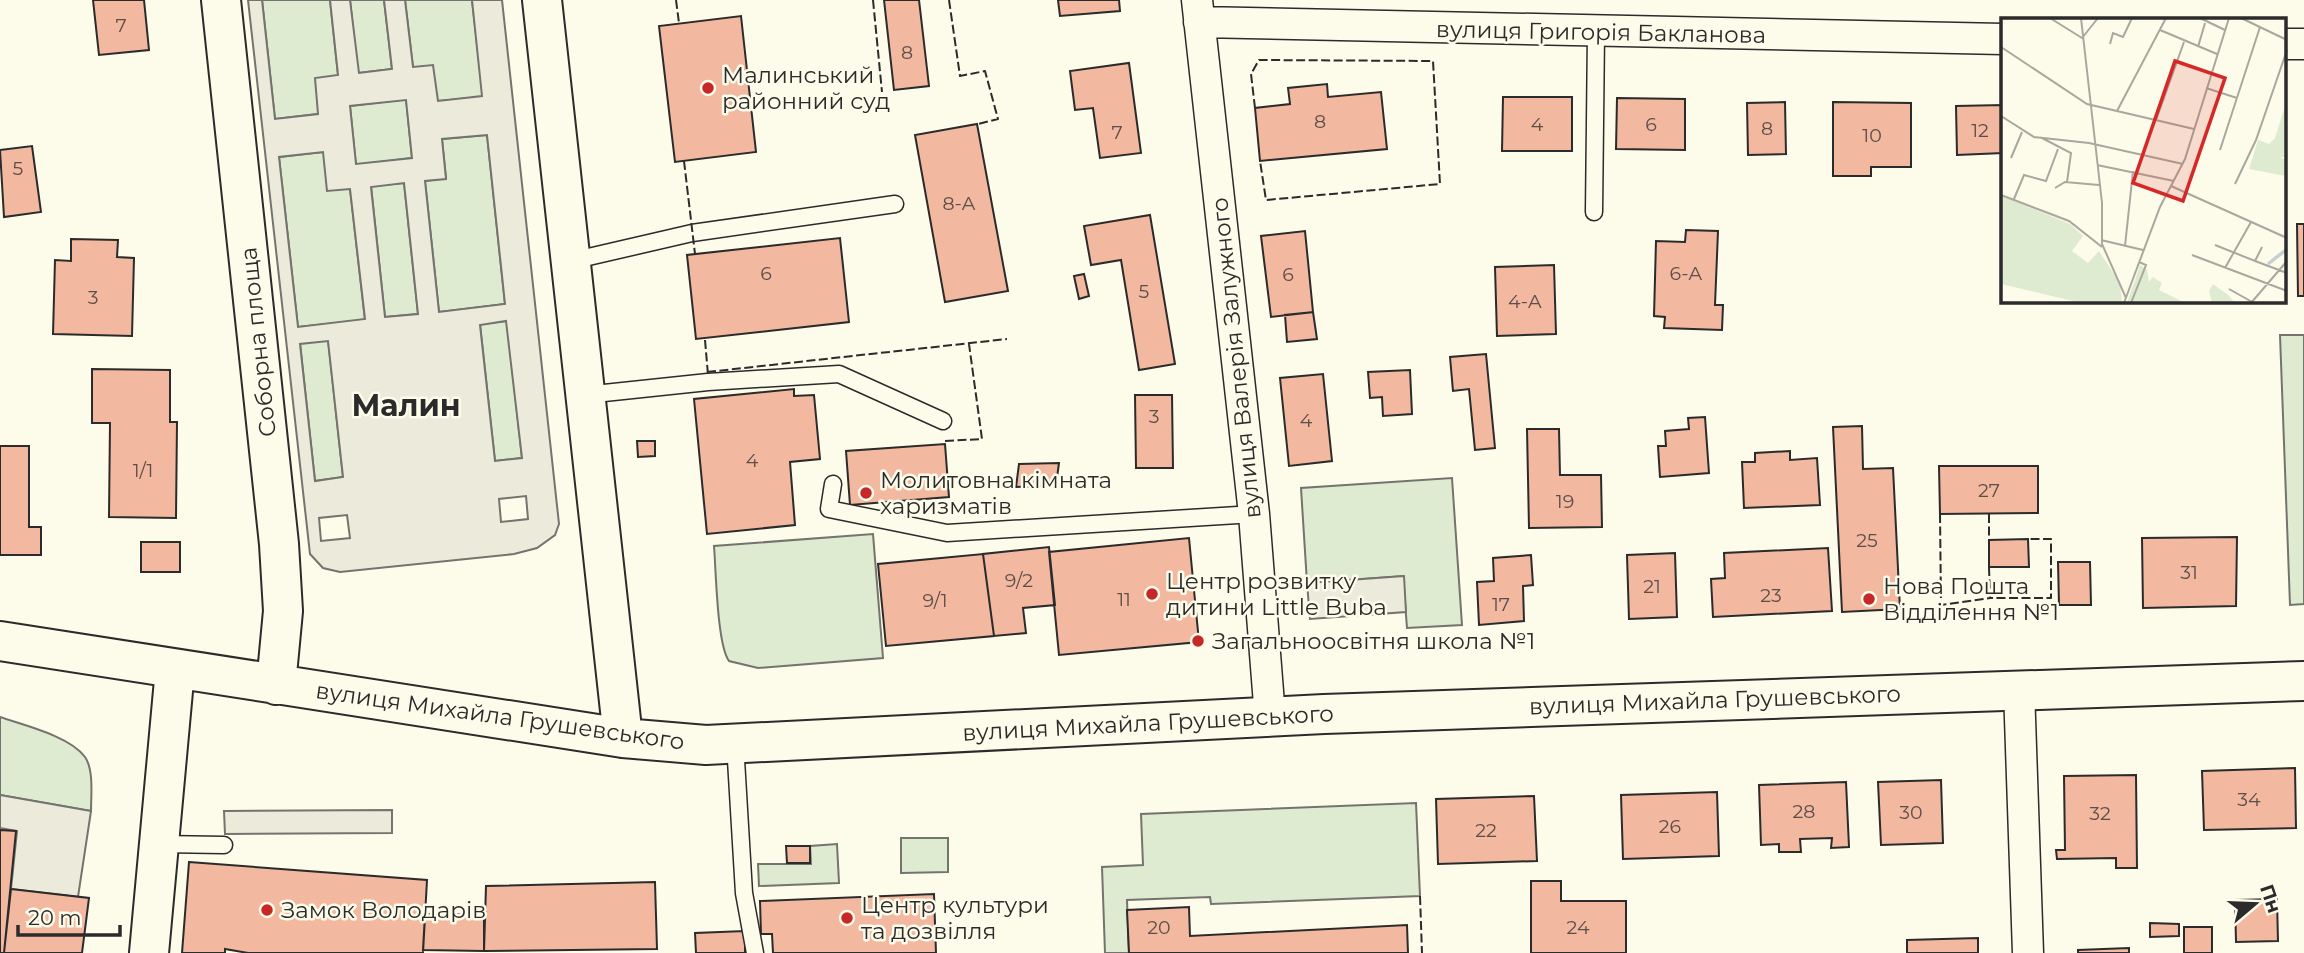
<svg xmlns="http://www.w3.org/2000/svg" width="2304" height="953" viewBox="0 0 2304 953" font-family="Montserrat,sans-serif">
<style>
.green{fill:#deebd1;stroke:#74746e;stroke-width:2}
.parking{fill:#eceadb;stroke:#74746e;stroke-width:2;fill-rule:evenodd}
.building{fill:#f2b8a0;stroke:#2b2b2b;stroke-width:2}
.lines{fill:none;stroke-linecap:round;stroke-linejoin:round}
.service-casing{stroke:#2b2b2b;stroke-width:19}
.minor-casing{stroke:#2b2b2b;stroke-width:33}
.tertiary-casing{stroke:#2b2b2b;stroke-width:42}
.service{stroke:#fdfbea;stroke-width:16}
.minor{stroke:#fdfbea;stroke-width:30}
.tertiary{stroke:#fdfbea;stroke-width:38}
.fence{stroke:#2b2b2b;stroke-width:2;stroke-dasharray:9 3.5;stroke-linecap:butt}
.poi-dot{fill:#c62828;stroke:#fdfbea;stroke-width:2.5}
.labels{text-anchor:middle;stroke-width:5;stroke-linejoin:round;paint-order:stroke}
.number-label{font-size:19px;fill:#5d4e48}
.street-label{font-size:23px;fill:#2b2b2b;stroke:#fdfbea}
.poi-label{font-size:23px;fill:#2b2b2b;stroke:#fdfbea;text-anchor:start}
.district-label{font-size:30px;font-weight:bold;fill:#2b2b2b;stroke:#fdfbea}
.inset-river{fill:none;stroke:#c7d0d0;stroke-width:3.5}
.inset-road{fill:none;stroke:#a9a89e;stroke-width:2}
.view{fill:#d62828;fill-opacity:0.15;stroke:#d62828;stroke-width:3.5}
.inset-edge{fill:none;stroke:#2b2b2b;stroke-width:3.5}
</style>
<rect width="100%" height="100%" fill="#fdfbea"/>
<path class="green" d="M262 0H330L338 75 318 114 275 119Z
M350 0H384L392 69 358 73Z
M405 0H472L483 97 438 101 413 67Z
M406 99 412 158 356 165 350 106Z
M487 135 505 304 439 312 425 181 446 178 442 139Z
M323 152 350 189 365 320 298 327 279 157Z
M404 183 418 314 385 317 371 186Z
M507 321 522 458 495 461 480 324Z
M2280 335H2304V604L2290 605Z
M328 340 343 477 315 481 300 343Z
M1452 478 1462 625 1407 628 1403 576 1307 583 1301 488Z
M873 534 883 658 758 668 729 661C717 645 716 570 714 546Z
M0 717C23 725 70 736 85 757 94 770 91 796 91 811L0 795Z
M1416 803 1420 896 1211 904 1210 897 1127 900 1129 953H1105L1102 867 1143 865 1141 814Z
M901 838H948V872L901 873Z
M837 844 839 883 759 886 758 864H811L810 846Z"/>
<path class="parking" d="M248 0H262L275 119 318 114 315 78 338 75 330 0H350L359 73 392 69 384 0H405L413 67 433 65 438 101 482 96 472 0H502L559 524 555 535 537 548 514 554 340 572 323 568 310 554ZM406 100 412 158 356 164 350 106ZM487 135 505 304 439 312 425 181 446 179 442 139ZM323 152 327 191 350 189 365 319 298 327 279 157ZM404 183 418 314 385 317 371 187ZM506 321 522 458 495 461 480 325ZM328 341 343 477 315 481 300 344ZM526 496 528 519 501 522 499 499ZM347 515 350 538 321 541 319 518Z
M1404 576 1406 612 1310 619 1307 583Z
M0 795 91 811 78 897 11 889 17 831 0 828Z
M392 810V833L225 834 224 811Z"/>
<path class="building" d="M93 0H144L149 50 99 55Z
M884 0H919L929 86 894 90Z
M1058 0H1119L1120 11 1060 16Z
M741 16 756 152 675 162 659 26Z
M1129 63 1141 153 1100 158 1093 108 1075 110 1070 71Z
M1327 84 1328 97 1381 92 1387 149 1260 161 1255 108 1290 104 1288 88Z
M1503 97H1572V151H1502Z
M1617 98 1685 99V150L1616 149Z
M1785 102 1786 154 1748 155 1747 103Z
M1833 102 1911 103V167H1871V176H1833Z
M2003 105V153L1957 155 1956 106Z
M977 124 1008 291 945 302 915 135Z
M32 146 41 212 4 217 0 150Z
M1150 215 1175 364 1139 370 1121 260 1091 265 1084 226Z
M2297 224H2304V296H2298Z
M1686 230 1718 231 1715 305H1723L1722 330 1664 328 1665 317 1654 316 1656 241 1685 242Z
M1305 231 1313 312 1271 317 1261 236Z
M840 238 849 322 696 339 687 255Z
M71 239 118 240 117 257 134 258 132 336 53 334 55 260 71 261Z
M1554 265 1556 334 1497 336 1495 267Z
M1084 274 1089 296 1079 299 1074 276Z
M1313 312 1317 339 1287 342 1285 315Z
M1486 354 1495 448 1475 450 1469 389 1453 391 1450 357Z
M92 369 170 370V422H177L176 518 109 517 110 423H92Z
M1410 370 1412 414 1383 416 1382 397 1370 398 1368 372Z
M1323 374 1332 461 1289 466 1280 378Z
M794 389V396L814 395 820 459 790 462 795 525 707 534 694 399Z
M1135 395H1172L1173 468H1136Z
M1705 417 1709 473 1660 477 1658 446H1666L1665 431 1689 429 1688 418Z
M1862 426 1863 469 1893 468 1900 609 1842 612 1833 427Z
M1527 429H1559L1560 475H1601L1602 527 1529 528Z
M637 441H655V456L638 457Z
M945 444 949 497 850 505 846 451Z
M0 446H29V527H41V555H0Z
M1790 451V460L1817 458 1820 505 1744 508 1742 462H1755V453Z
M1059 463 1056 485 1016 487 1019 464Z
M1939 466H2038V513L1940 514Z
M2237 537 2236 606 2143 608 2142 538Z
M1189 538 1199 642 1059 655 1049 552Z
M2028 539 2029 567H1989V540Z
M141 542H180V572H141Z
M1049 547 1055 605 1023 608 1026 633 994 636 983 554Z
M1828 548 1832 611 1713 617 1711 579 1725 578 1724 553Z
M1675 553 1677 617 1629 619 1627 555Z
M983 554 994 636 886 646 878 564Z
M1531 555 1533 585 1523 586 1524 621 1479 625 1477 582 1494 581 1493 558Z
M2058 562H2090L2091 605H2059Z
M2295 768 2296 828 2204 830 2202 771Z
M2136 775 2137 868H2116V858L2057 859 2056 850H2065L2064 776Z
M1941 780 1943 843 1881 845 1878 782Z
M1846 782 1849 847 1831 848 1832 838 1800 839 1801 852H1779V844L1761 845 1759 785Z
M1717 792 1719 856 1623 859 1621 795Z
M1534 796 1537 861 1438 864 1436 799Z
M0 830 16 831 4 953H0Z
M786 846H810V863H787Z
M189 862 427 880 423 953H248L225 949V953H182Z
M1531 881H1561V901H1626V953H1531Z
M655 882 657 949 484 951 486 886Z
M11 889 89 898 82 953H4Z
M934 894 936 953H773L772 934H761L760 901Z
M2277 899 2278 941 2236 942 2235 900Z
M1189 907 1190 936 1407 925 1408 953H1129L1127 910Z
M425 914 484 915V951L423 950Z
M2150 923 2179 924V936L2150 937Z
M2184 927H2212V953H2184Z
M745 931V953H696L695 933Z
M1978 938V953H1907V940Z
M2129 948V953H2078V950Z"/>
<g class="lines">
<g class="service-casing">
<path id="service" d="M1594 212 1596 32
M571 261 692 233 895 204
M585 395 708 382 839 374 943 421
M833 484 829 509 947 533 1254 514
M735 743 744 893 755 953
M159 844 224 845"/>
</g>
<g class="minor-casing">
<path id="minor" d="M1197 0 1254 514 1270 717
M1199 22 2003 39
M2285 44H2304
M2019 689 2028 953"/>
</g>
<g class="tertiary-casing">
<path id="tertiary" d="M221 0 279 544 283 611 276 685
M542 0 623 738
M0 641 623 738 706 745 1324 714 2304 681
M149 953 175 669"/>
</g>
<use href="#service" class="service"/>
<use href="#minor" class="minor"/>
<use href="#tertiary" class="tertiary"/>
<path class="fence" d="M676 0 679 23
M873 0 882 92
M949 0 960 76 985 71 998 119 978 124
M1255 108 1251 74 1259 60 1433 61 1440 184 1266 200 1260 161
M684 161 695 254
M705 340 708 375
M707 372 1007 339
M945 441 982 439 969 344
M1940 514 1941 605 1990 598
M1989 514V540
M1989 567 1990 598H2051V539H2028
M1420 896 1422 953"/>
</g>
<g class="poi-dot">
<circle cx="708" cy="88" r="7"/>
<circle cx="866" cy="493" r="7"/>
<circle cx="1152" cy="594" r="7"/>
<circle cx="1869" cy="599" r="7"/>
<circle cx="1198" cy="641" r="7"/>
<circle cx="267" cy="910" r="7"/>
<circle cx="847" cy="918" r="7"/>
</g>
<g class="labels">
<g class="number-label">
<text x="121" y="32">7</text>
<text x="907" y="59">8</text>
<text x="1320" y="128">8</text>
<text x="1537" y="131">4</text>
<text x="1651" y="131">6</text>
<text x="1767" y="135">8</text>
<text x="1980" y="137">12</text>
<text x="1117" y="139">7</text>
<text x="1872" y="142">10</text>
<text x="18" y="175">5</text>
<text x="959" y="210">8-А</text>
<text x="766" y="280">6</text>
<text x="1686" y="280">6-А</text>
<text x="1288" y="281">6</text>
<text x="1144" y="298">5</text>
<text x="93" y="304">3</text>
<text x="1525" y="308">4-А</text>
<text x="1154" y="423">3</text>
<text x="1306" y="427">4</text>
<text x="752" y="467">4</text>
<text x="143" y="477">1/1</text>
<text x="1989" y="497">27</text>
<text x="1565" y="508">19</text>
<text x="1867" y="547">25</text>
<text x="2189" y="579">31</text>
<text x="1019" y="587">9/2</text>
<text x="1652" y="593">21</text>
<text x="1771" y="602">23</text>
<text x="1124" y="606">11</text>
<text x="935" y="607">9/1</text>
<text x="1501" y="611">17</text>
<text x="2249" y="806">34</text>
<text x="1804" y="818">28</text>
<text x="1911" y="819">30</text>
<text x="2100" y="820">32</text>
<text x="1670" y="833">26</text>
<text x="1486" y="837">22</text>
<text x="1159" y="934">20</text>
<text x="1578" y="934">24</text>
</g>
<g class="street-label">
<text transform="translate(1601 32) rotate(1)" y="8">вулиця Григорія Бакланова</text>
<text transform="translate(258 342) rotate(-96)" y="8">Соборна площа</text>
<text transform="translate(1236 358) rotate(-96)" y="8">вулиця Валерія Залужного</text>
<text transform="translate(1715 700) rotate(-2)" y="8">вулиця Михайла Грушевського</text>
<text transform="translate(500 716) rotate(8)" y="8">вулиця Михайла Грушевського</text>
<text transform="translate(1148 723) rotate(-3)" y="8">вулиця Михайла Грушевського</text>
</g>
<g class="poi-label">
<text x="722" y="83">Малинський<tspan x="722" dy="26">районний суд</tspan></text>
<text x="880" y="488">Молитовна кімната<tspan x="880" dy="26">харизматів</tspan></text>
<text x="1166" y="589">Центр розвитку<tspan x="1166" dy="26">дитини Little Buba</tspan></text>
<text x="1883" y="594">Нова Пошта<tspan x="1883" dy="26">Відділення №1</tspan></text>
<text x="1212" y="649">Загальноосвітня школа №1</text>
<text x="861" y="913">Центр культури<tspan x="861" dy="26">та дозвілля</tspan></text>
<text x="281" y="918">Замок Володарів</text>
</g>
<g class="district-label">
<text x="406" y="416">Малин</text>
</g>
</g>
<g transform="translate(2001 18)">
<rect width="285" height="285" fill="#fdfbea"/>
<path d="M285 85V139H279L285 142V158L248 151 257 122 268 126 274 120ZM1 178 69 206 82 218 71 233 87 245 98 233 119 265 121 285 76 284 0 266ZM139 247 146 251 148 264 152 259 161 265 158 272 184 285H126ZM212 266 227 277 234 285H211L208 273Z" fill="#deebd1"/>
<path class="inset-river" d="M267 246 286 231"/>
<path class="inset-road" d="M49 0 81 20 97 0M80 0 101 185V226L125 280M199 0 224 12M240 0 286 22M159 12 216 36M109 26 112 15 122 19 131 0M0 29 86 86 193 111M197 29 204 5M205 70 236 80M116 93 165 0M0 98 33 119 88 125 182 146M155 102 183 24M41 120 70 135 66 164M219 132 259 9M10 140 21 114M96 147 173 163M234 166 255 122 286 32M170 168 286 220M54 170 64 164 98 167M0 177 68 203 101 229M13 181 23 157 45 163 57 131M100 222 142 232M214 227 254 243 261 229M124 228 132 153M191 237 286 273M254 243 286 255M224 250 250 204M133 258 159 189 184 141 228 0M228 271 253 285M123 285 133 258M130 285 145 247 138 244M250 285 286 243"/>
<path class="view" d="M174 43 224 60 182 183 132 165Z"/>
<rect width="285" height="285" class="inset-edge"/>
</g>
<g transform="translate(2255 904) rotate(71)" stroke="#fdfbea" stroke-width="5" paint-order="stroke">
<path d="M0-5L12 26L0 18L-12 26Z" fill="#2b2b2b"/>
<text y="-10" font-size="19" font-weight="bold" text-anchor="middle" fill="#2b2b2b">Пн</text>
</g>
<path d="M18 925v10h102v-10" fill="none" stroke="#2b2b2b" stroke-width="3.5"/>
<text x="28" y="925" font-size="21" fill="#2b2b2b" stroke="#fdfbea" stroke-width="5" paint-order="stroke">20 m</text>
</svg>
